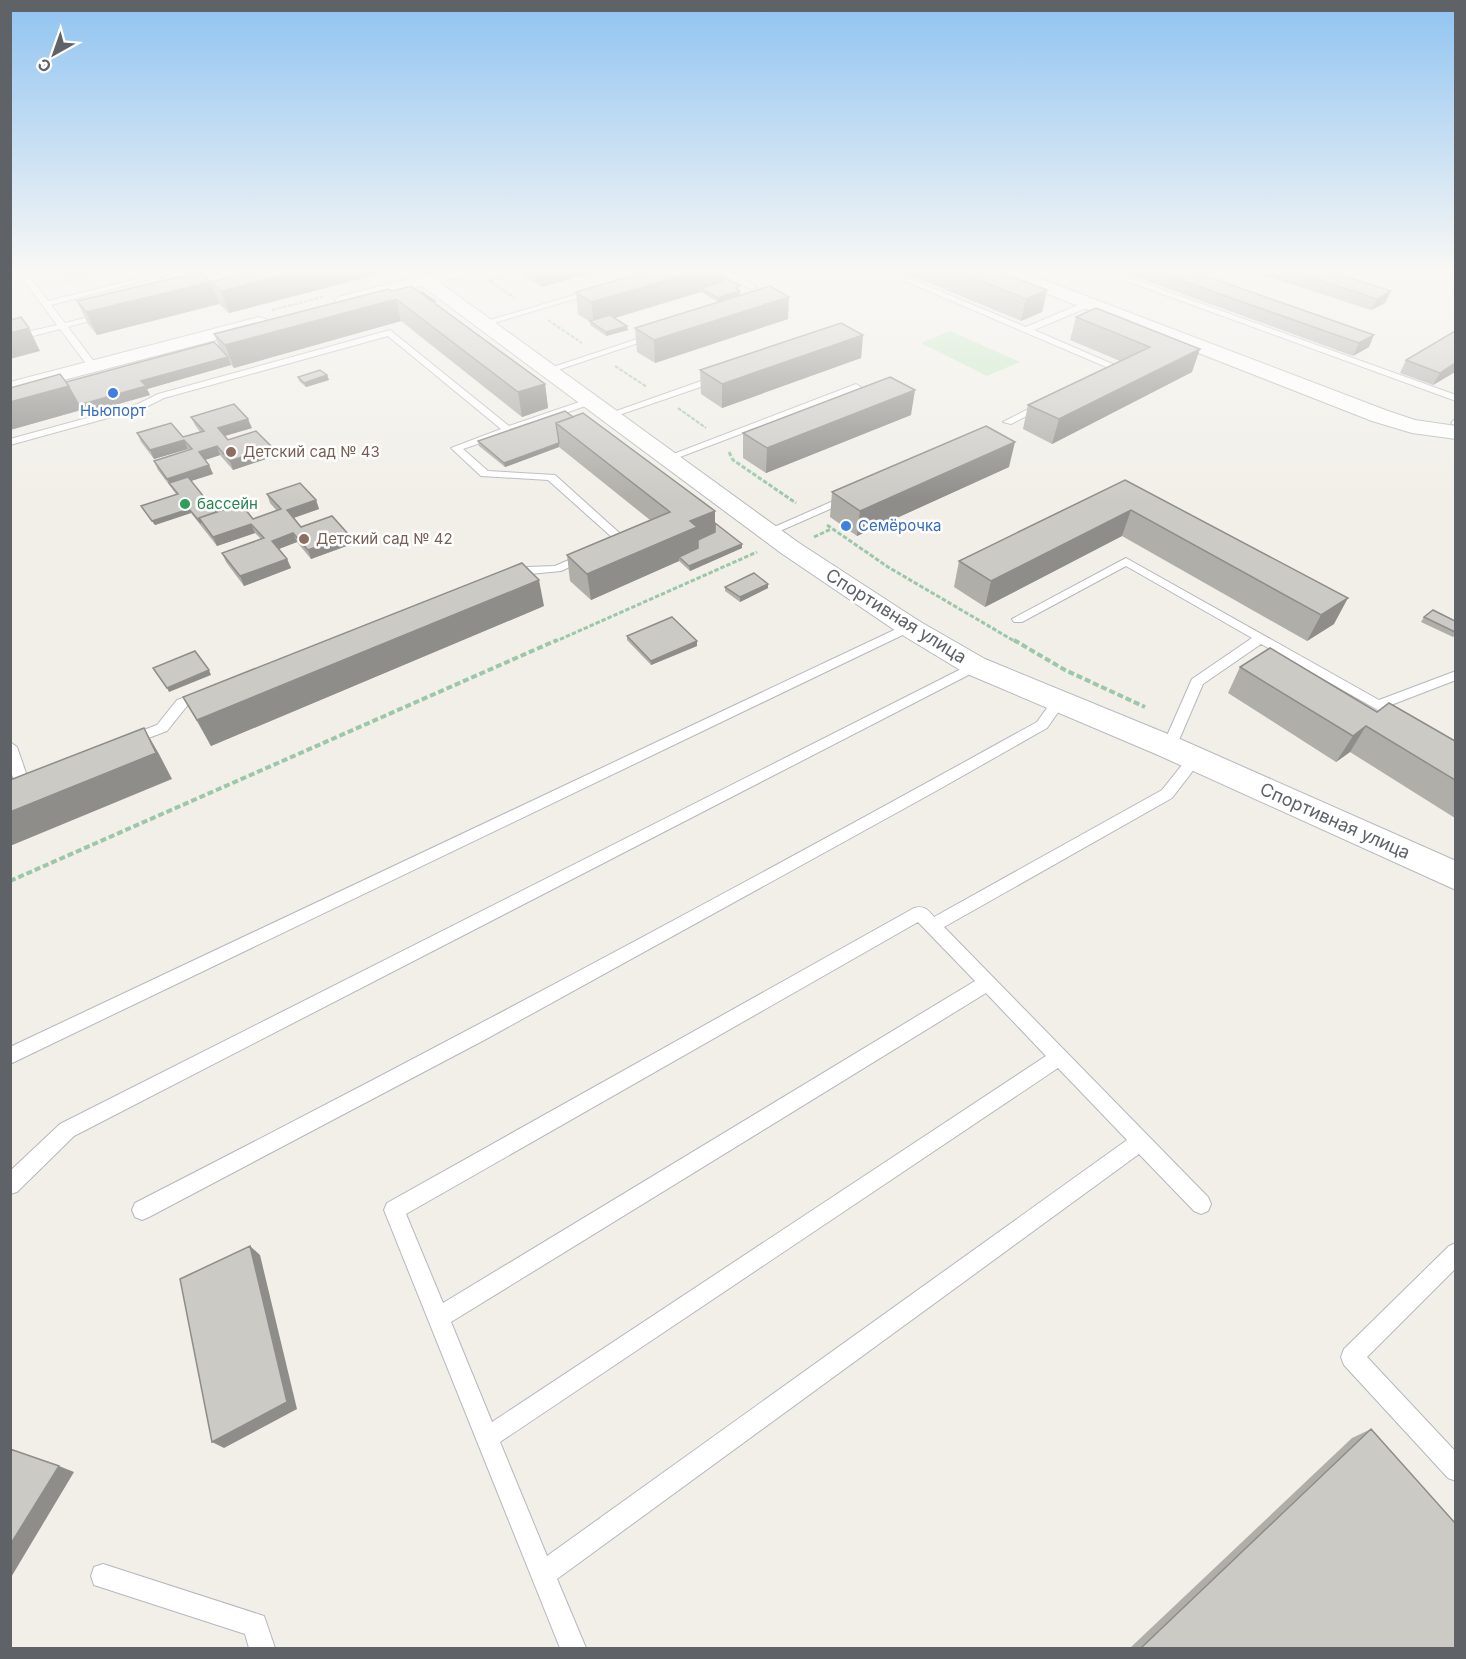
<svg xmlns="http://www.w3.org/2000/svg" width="1466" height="1659" viewBox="0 0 1466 1659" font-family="Inter,sans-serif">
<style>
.green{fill:#c5e8c5}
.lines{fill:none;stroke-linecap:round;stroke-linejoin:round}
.service-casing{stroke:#b5b8bc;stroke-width:2}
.tertiary-casing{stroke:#b5b8bc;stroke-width:2}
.path-far2{stroke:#9cc7a9;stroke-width:2;stroke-dasharray:4 1.5;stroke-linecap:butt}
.path-far1{stroke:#9cc7a9;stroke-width:3;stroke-dasharray:4.5 2;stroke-linecap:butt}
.path{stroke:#9cc7a9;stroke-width:4;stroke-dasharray:6 3;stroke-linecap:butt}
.service{fill:#fff;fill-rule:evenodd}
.tertiary{fill:#fff;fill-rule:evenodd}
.wall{fill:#afaea9}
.shaded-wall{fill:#8f8d8a}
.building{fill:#cccac5;stroke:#8f8d8a;stroke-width:1.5}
.shop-dot{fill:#3f7fe0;stroke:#fff;stroke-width:2}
.education-dot{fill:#8d6e63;stroke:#fff;stroke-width:2}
.leisure-dot{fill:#2e9e5b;stroke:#fff;stroke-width:2}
.labels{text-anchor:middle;stroke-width:5;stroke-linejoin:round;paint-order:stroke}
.far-shop-label{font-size:15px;fill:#366cbe;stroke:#fff}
.far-education-label{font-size:15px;fill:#785e54;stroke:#fff;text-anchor:start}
.far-leisure-label{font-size:15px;fill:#27864d;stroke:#fff;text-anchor:start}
.street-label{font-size:18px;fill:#5f6368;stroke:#fff}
</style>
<rect width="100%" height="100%" fill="#f1efe8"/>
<path class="green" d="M55 269H132L67 284Z
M950 331 1020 362 987 376 921 343Z"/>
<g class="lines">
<g class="service-casing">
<path id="service" d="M16 269H24L48 301 177 269H189L51 305 65 323 104 313 108 316 68 327 98 367 93 370 90 369 60 329 10 342V336L57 325Z
M407 269H416L429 280 422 282Z
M715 269H724L757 287 750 289Z
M877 269H887L1026 327 1085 302H1091V306L1034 330 1124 369 1111 376H1105V372L1111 369Z
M1094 269H1105L1456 395V401Z
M591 290 598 292 487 325 480 323Z
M390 330 509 426 588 399H594V403L463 449 488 471 555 475 625 538V542L615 547H607V543L614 539 548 480 481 476 451 448 501 429 388 336 164 398 144 408 10 445V439L138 404 158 394Z
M652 334 659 336 552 372 544 370Z
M718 375 723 378 721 380 613 417 605 415Z
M856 384 861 387 859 389 672 460 663 458Z
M1040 403 1048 405 1011 424 1003 422Z
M1456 418V426L1451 423Z
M849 494 853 495V499L773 534H765L763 532Z
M587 552 591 553V557L561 571 530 574 513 581 507 577 528 567 555 566Z
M1126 558 1379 700 1456 671V680L1378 710 1261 644 1203 684 1176 747 1174 750H1164L1162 747 1192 679 1252 638 1126 566 1022 622H1014L1012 619Z
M909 623 915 627 913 630 10 1064V1047Z
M975 662 981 666 980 669 74 1136 17 1192 10 1194V1171L60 1124Z
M204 691 209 692 211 695 209 698 187 706 167 731 135 743H125L123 740 125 737 157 725 177 700Z
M1059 697 1066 701 1047 728 936 791 488 1038 149 1217 142 1220 135 1217 132 1210 135 1203C438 1048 739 887 1037 722L1054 698Z
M10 742 17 747 27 776 35 773 40 774 42 778 40 782 22 788 17 787 10 770Z
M1195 754 1202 759 1172 798 944 927 1208 1197 1211 1204 1208 1211 1201 1214 1194 1211 1139 1154 557 1579 586 1648H560L384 1210 387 1203 914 908C924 905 928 910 934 917L1162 790 1190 755ZM918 922 975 981 443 1303 406 1214ZM986 993 1046 1056 492 1422 451 1322ZM1058 1068 1127 1140 547 1556 500 1442Z
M1456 1243V1268L1367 1357 1456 1452V1481L1448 1478 1344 1365 1341 1357 1344 1349 1449 1246Z
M103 1564 264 1616 275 1648H249L245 1634 94 1585 91 1576 94 1567Z"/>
</g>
<g class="tertiary-casing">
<path id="tertiary" d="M448 269H475L473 273 439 282 799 543 919 621 985 659 1180 739 1456 861V890L1158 755 965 673 899 633 781 553 422 286 344 306 338 305 335 301 338 297Z
M991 269H1015L1388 411 1415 420 1456 426V439L1412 433 1372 421 994 273Z
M259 317 266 319 268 323 266 327 10 394V382Z"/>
</g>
<path class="path-far2" d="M486 279 515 298
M490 281 533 269
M272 310 323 297
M548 320 582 343
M615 366 647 387
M678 408 706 428"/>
<path class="path-far1" d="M729 452 733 460 796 503
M827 525 888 567 1016 642
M814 537 831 529
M554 642 757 552"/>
<path class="path" d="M1014 640 1065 670 1145 707
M10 881 557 640"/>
<use href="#service" class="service"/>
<use href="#tertiary" class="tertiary"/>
</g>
<path class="wall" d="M264 269H389L390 271 229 313 219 304 211 282Z
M525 269H606L541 287 526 277Z
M895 269H993L1047 290 1042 312 1021 321Z
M1114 269H1186L1369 347 1353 356Z
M1265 269H1322L1391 291 1385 303 1371 310 1263 275Z
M1408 269H1425L1418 272Z
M1446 269H1455V272Z
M723 277 740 290 718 302 701 292 615 318 628 330 606 336 590 325V322L578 314 576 292Z
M211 282 219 304 97 335 88 324 77 301Z
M392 291 436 304 545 384 548 408 522 417 401 321 234 368 231 365 147 389 150 395 83 414 81 410 10 430 66 382 220 349 214 334Z
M1096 308 1192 372 1052 444 1023 429 1028 405 1120 361 1070 340 1076 317Z
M788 319 655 363 637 352 635 328Z
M1455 331V372L1433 385 1400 373 1406 360Z
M863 335 861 358 722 408 701 394 700 370Z
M327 375 329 380 306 387 299 381 298 377Z
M565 411 715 523 742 548 690 571 679 561 591 600 570 581 567 555 650 520 559 447 505 467 479 446 478 441Z
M911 415 766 473 743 458V433Z
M191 417 252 428 225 436 228 440 272 447 275 456 233 470 220 455 205 460 209 465 213 474 191 481 216 512 253 519 277 511 270 503 267 494 316 500 319 509 294 518 301 527 352 544 311 559 297 542 279 549 287 559 291 568 244 586 226 562 222 553 261 539 255 533 217 546 191 513 155 525 141 506 176 494 158 470 154 461 189 450 188 449 154 459 141 442 137 433 183 437 200 432 195 425Z
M1009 467 857 536 830 517 832 492Z
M1125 480 1334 624 1307 641 1122 536 985 607 954 587 959 561Z
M725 587 768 588 740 602 725 591Z
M544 606 211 746 183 697Z
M1424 617 1455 621V635L1453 637 1421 622Z
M627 636 697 641V646L651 665 627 640Z
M1240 667 1377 712 1455 741V818L1350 752 1336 762 1228 693Z
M1371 1429 1455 1648H1130L1352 1438Z"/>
<path class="shaded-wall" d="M309 269H389L390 271 229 313 221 291Z
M538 269H606L541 287Z
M705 269H723V285L701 288V292L594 324 591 302Z
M211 282 219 304 97 335 86 312Z
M1047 290 1042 312 1021 321 1026 299Z
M740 291V295L718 302 717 298Z
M1391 291 1385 303 1371 310 1377 299Z
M789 297 788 319 655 363 654 340Z
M396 299 401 321 234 368 225 345Z
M627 326 628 330 606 336V332Z
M29 328 40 351 10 359V333Z
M863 335 861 358 722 408V384Z
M1374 335 1369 347 1353 356 1359 343Z
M1200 349 1192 372 1052 444 1059 419Z
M228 357 231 365 147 389 150 395 83 414 79 405 141 381Z
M1455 363V372L1433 385 1440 373Z
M327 375 329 380 306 387 304 383Z
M545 384 548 408 522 417 518 392Z
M69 386 81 410 10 430V402Z
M915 390 911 415 766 473 767 448Z
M248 419 252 428 221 437 218 428Z
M184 440 188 449 154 459 150 450Z
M1015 442 1009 467 857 536 860 511Z
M559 443V447L505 467 504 463Z
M217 446 220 455 202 461 199 452Z
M272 447 275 456 233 470 230 461Z
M209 465 213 474 172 487 167 479Z
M316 500 319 509 290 519 287 510Z
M189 509 191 513 155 525 152 521Z
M1131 510 1122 536 985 607 991 581Z
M715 511V537L698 553 679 557V561L591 600 587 574 690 521Z
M251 524 255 533 217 546 213 537Z
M293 533 297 542 276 550 272 541Z
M349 535 352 544 311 559 308 550Z
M742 544V548L690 571 689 566Z
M287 559 291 568 244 586 240 576Z
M539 580 544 606 211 746 197 720Z
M768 584V588L740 602V597Z
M1348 598 1334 624 1307 641 1321 615Z
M697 641V646L651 665V661Z
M209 670 211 675 169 692 167 688Z
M1366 726 1350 752 1336 762 1353 736Z
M144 728 159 754 172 779 10 846V812Z
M250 1246 260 1255 297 1409 224 1448 212 1442Z
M59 1466 74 1472 10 1579V1545Z"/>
<path class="building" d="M264 269H309L221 291 211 282Z
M354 269H369L355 272Z
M656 269H705L591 302 576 292Z
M951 269H993L1047 290 1026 299Z
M1149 269H1186L1374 335 1359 343Z
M1285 269H1322L1391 291 1377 299Z
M200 272 211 282 86 312 77 301Z
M723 277 740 286 735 288 740 291 717 298 701 288 723 282Z
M411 286 545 384 518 392 396 299 225 345 214 334 388 289 392 291Z
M770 286 789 297 654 340 635 328Z
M420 292H422L435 301H432Z
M1096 308 1200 349 1059 419 1028 405 1150 347 1076 317Z
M610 315 627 326 606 332 590 321Z
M21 317 29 328 10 333V320Z
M841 323 863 335 722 384 700 370Z
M1455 331V363L1440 373 1406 360Z
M214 342 228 357 141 381 146 386 79 405 66 382Z
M320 370 327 375 304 383 298 377Z
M60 374 69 386 10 402V388Z
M890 377 915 390 767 448 743 433Z
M234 404 248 419 218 428 228 440 256 431 272 447 230 461 217 446 199 452 209 465 167 479 154 461 192 449 184 440 150 450 137 433 171 423 183 437 204 431 191 417Z
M565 411 573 417 556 423 559 443 504 463 478 441Z
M583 413 715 511 690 521 697 527 587 574 567 555 670 512 556 423Z
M986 426 1015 442 860 511 832 492Z
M188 477 216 512 199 518 201 523 189 509 152 521 141 506 178 494 169 483Z
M1125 480 1348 598 1321 615 1131 510 991 581 959 561Z
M300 483 316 500 287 510 301 527 332 516 349 535 308 550 293 533 272 541 287 559 240 576 222 553 264 538 251 524 213 537 199 518 241 504 253 519 281 509 267 494Z
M715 523 742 544 689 566 679 557 698 548V540L715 532Z
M522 563 539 580 197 720 183 697Z
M754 573 768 584 740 597 725 587Z
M1433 610 1455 621V632L1424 617Z
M672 617 697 641 651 661 627 636Z
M1270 648 1377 712 1389 703 1455 741V780L1366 726 1353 736 1240 667Z
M195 651 209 670 167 688 153 668Z
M144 728 156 753 10 812V780Z
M250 1246 287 1402 212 1442 180 1279Z
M1371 1429 1455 1523V1648H1141Z
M10 1449 59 1466 10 1545Z"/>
<linearGradient id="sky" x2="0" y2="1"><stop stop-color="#8fc3f1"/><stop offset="0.54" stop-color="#f9f8f5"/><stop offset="1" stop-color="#f9f8f5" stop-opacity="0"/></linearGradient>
<rect width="1466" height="501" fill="url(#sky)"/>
<g class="shop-dot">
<circle cx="113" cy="393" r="6"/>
<circle cx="846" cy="526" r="6"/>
</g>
<g class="education-dot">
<circle cx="231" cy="452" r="6"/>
<circle cx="304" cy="539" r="6"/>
</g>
<circle class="leisure-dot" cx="185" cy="504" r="6"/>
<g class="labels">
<g class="far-shop-label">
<text x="113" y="416">Ньюпорт</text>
<text x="858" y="531" text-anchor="start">Семёрочка</text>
</g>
<g class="far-education-label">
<text x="243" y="457">Детский сад № 43</text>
<text x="316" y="544">Детский сад № 42</text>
</g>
<g class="far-leisure-label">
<text x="197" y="509">бассейн</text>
</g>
<g class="street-label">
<text transform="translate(896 616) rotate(32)" y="6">Спортивная улица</text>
<text transform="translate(1335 821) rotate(24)" y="6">Спортивная улица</text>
</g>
</g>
<rect width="1466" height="1659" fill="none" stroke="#5f6368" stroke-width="24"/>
<g transform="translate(54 54) rotate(220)" stroke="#ffffff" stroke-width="4.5" paint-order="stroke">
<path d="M0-4.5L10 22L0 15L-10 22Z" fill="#5f6368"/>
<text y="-9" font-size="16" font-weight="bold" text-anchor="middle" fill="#5f6368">С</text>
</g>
</svg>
